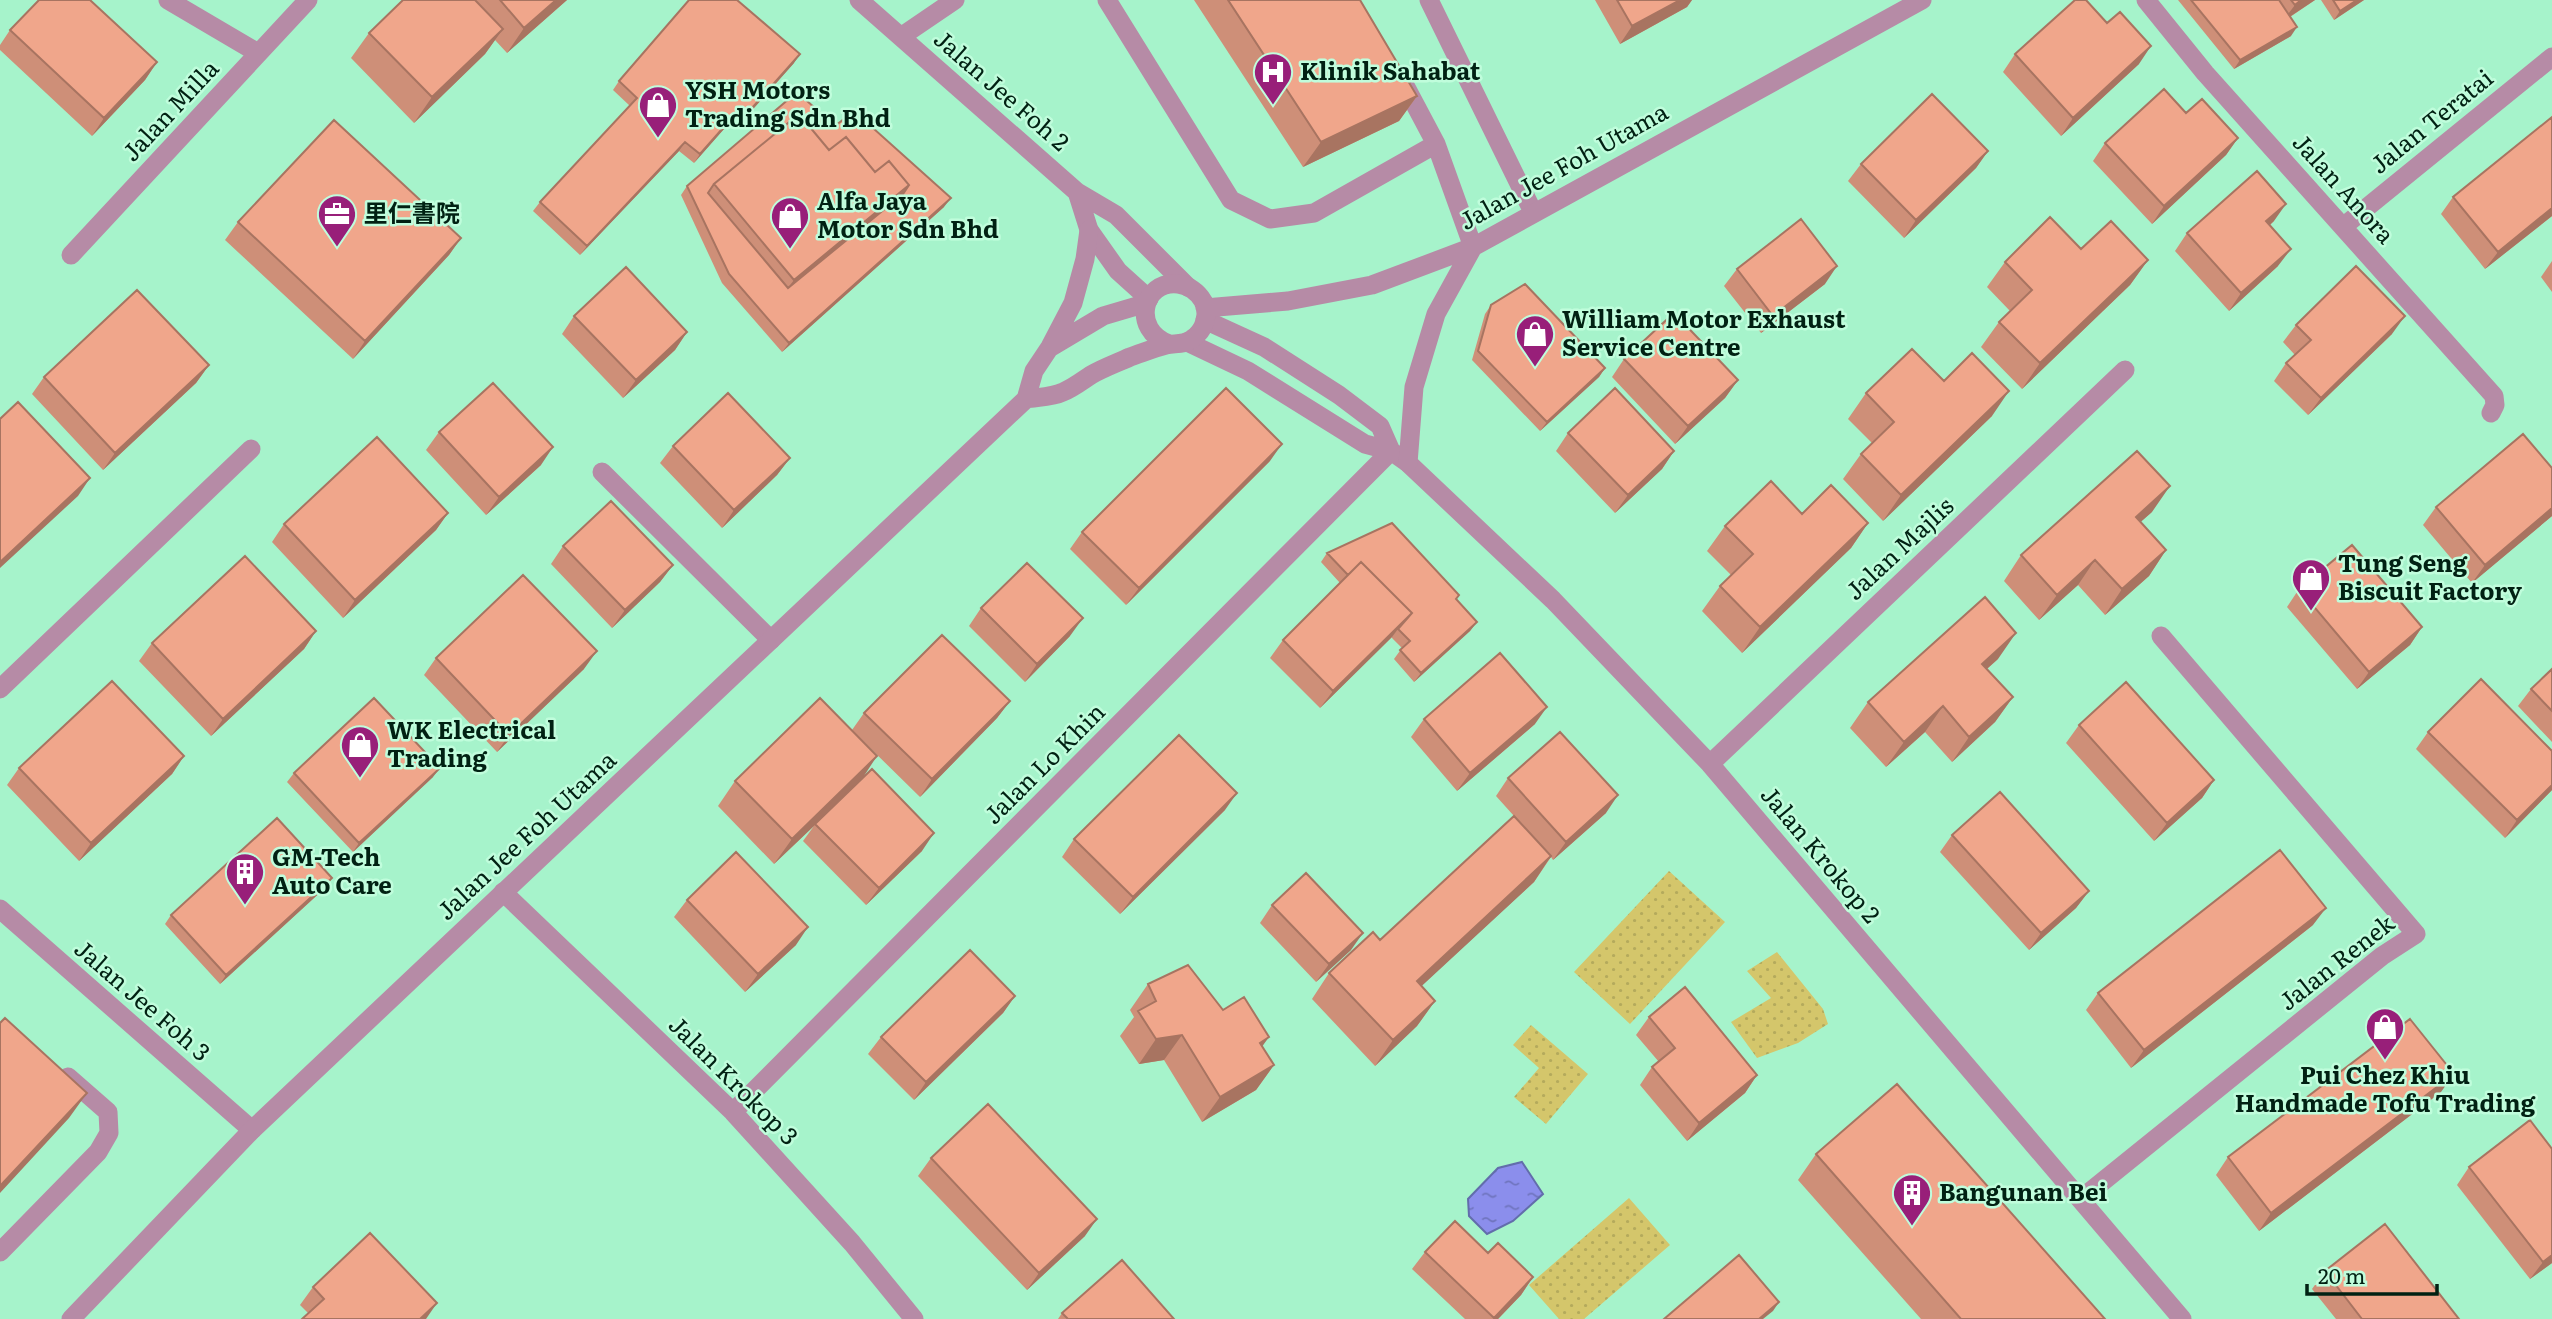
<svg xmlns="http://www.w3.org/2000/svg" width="2552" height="1319" viewBox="0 0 2552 1319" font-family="Literata,'Noto Sans SC',serif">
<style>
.grass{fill:url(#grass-dots)}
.water{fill:url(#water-ripples);stroke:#626dab;stroke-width:2}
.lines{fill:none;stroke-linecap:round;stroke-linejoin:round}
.service{stroke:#b68ba6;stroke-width:19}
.minor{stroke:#b68ba6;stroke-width:19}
.tertiary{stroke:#b68ba6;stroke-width:19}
.wall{fill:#ce8f78}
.shaded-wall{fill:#a87461}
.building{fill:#f0a68b;stroke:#a87461;stroke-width:2;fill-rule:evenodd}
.labels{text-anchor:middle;stroke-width:5;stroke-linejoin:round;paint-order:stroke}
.poi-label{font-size:24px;font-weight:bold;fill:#012113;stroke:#c0fddc;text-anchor:start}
.street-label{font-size:24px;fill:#012113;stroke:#c0fddc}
</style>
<defs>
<pattern id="grass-dots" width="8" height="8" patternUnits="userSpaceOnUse" patternTransform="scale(1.75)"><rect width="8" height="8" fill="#d4c66b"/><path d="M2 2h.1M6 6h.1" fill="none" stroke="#b4aa5c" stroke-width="1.8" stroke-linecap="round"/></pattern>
<pattern id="water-ripples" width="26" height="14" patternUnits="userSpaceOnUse" patternTransform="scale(1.75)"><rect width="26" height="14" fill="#8b8eec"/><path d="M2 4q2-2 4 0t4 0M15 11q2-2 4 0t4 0" fill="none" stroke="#6f74be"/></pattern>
</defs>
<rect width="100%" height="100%" fill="#a6f3cb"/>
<path class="grass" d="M1669 871 1725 922 1630 1024 1574 972Z
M1777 952 1823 1009 1828 1024 1798 1043 1757 1058 1731 1022 1771 998 1747 971Z
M1531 1025 1588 1074 1546 1124 1514 1097 1539 1068 1513 1045Z
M1629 1198 1670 1245 1584 1319H1559L1529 1285Z"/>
<path class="water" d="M1522 1162 1543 1194 1513 1221 1487 1234 1469 1216 1468 1199 1498 1168Z"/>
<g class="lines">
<path class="service" d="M0 1252 98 1152 109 1133 108 1112 68 1077"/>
<path class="minor" d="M168 0 258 53
M859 0 1077 192 1116 215 1188 287
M1107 0 1231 200 1270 219 1314 213 1436 144
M1429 0 1533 212
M2146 0 2205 73 2494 396 2495 405 2491 413
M902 36 955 0
M1401 78 1436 144 1473 247
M1077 192 1089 230 1118 271 1149 299
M2344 226 2552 57
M71 255 308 0
M1205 320 1264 347 1339 395 1380 426 1391 451
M1187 342 1248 371 1365 444 1391 451 1408 463 1553 600 1710 764 2182 1319
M602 472 771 640
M0 689 251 449
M1710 764 2125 370
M503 892 733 1112 852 1243 914 1319
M0 909 252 1130
M733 1112 1391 451
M2081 1199 2382 956 2416 934 2161 636"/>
<path class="tertiary" d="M1205 308 1288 301 1372 285 1473 247 1922 0
M1051 347 1103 316 1147 303
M1026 399C1038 397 1053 397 1063 392 1073 388 1082 381 1091 375 1103 368 1117 363 1130 357 1142 353 1154 348 1166 345 1175 343 1184 345 1192 339 1204 331 1210 315 1203 301 1198 292 1188 285 1178 284 1142 280 1131 330 1169 344
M1026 399 1034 371 1050 347 1073 303 1085 259 1089 230
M1408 463 1414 387 1436 314 1473 247
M71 1319 252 1130 1026 399"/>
</g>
<path class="wall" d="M403 0H567L507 53 495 40 485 54 414 123 351 58 369 33Z
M1194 0H1360L1417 96 1399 121 1303 167Z
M1595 0H1692L1687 7 1620 44Z
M2178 0H2315L2290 17 2291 36 2234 69Z
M2321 0H2364L2334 20Z
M10 30 157 62 145 80 92 136 0 50V45Z
M2015 54 2139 64 2061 136 2003 72Z
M794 63 737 127 731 121 694 163 679 151 580 255 533 211 540 202 630 106 613 90 619 81Z
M2186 113 2238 138 2226 155 2152 224 2093 161 2105 143Z
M2552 117V216L2485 269 2441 214 2453 197Z
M835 126 944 207 782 352 722 283 681 195 687 186Z
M1988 151 1976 168 1904 238 1848 181 1861 164Z
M2274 221 2270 225 2278 266 2229 311 2175 251 2187 233Z
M238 222 461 238 449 255 353 359 225 240Z
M2081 249 2148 260 2130 285 2022 389 1981 347 1999 322 2010 311 1987 287 2005 262Z
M2552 261V292L2541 277Z
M1737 269 1825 284 1761 333 1724 286Z
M1491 305 1605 368 1599 377 1540 431 1472 360 1485 314Z
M574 316 687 332 675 350 623 398 562 334Z
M2296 325 2392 334 2308 415 2274 381 2286 363 2295 355 2283 342Z
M1624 359 1738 380 1725 398 1675 444 1612 377Z
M209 365 196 383 103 470 32 394 44 377Z
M1866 393 1992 416 1883 521 1843 479 1861 454 1872 443 1848 419Z
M439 432 541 465 486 515 426 450Z
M1568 433 1674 451 1662 469 1615 513 1556 451Z
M673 446 790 458 777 475 722 528 660 463Z
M1270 461 1126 605 1070 549 1082 532Z
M2552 468V516L2472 583 2423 525 2436 507Z
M2152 512 2140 522 2166 550 2149 576 2105 615 2078 585 2039 620 2004 581 2021 555Z
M448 513 436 530 343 618 272 542 284 524Z
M1802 514 1868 523 1851 548 1742 653 1702 611 1720 586 1731 575 1707 551 1725 526Z
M563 546 673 565 660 582 612 628 551 564Z
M1327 553 1456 599 1477 622 1470 631 1414 682 1394 659 1402 648 1392 638V637L1320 708 1270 658 1283 640 1340 583 1321 562Z
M2299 589 2422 627 2410 645 2357 689 2287 607Z
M981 608 1070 636 1025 682 969 626Z
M316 631 304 649 211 736 139 661 152 643Z
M436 658 584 669 497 752 424 675Z
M1998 659 1987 669 2013 697 1995 722 1952 762 1925 732 1886 767 1850 728 1868 702Z
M2552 669V742L2518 706 2531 689Z
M1010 701 997 718 920 797 863 741 862 779 922 851 866 905 803 841 814 826 774 864 718 806 735 781 852 730 864 713Z
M1424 719 1535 724 1457 791 1411 737Z
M2079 725 2214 780 2202 798 2154 841 2066 743Z
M2428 732 2552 751V790L2505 838 2416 749Z
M184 756 172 774 79 861 7 785 19 768Z
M294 773 433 777 353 852 287 782Z
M1508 778 1606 813 1553 860 1551 857 1534 882 1421 986 1435 1001 1417 1026 1375 1066 1312 999 1329 973 1380 940 1514 816 1496 796Z
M1225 810 1120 914 1062 857 1074 839Z
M1952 835 2089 891 2076 908 2029 950 1940 852Z
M332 878 326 887 220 984 165 924 171 915Z
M687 900 796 945 745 992 674 917Z
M1272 905 1351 950 1316 982 1260 923Z
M2313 925 2131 1068 2086 1010 2098 993Z
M1148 984 1223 1010 1262 1046 1274 1065 1256 1090 1202 1122 1164 1060 1139 1064 1120 1036 1134 1017 1130 1010Z
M1015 996 1003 1013 914 1100 868 1054 881 1037Z
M1649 1017 1757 1075 1745 1093 1687 1141 1640 1085 1652 1067 1659 1062 1636 1035Z
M2441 1092 2259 1231 2216 1175 2228 1157Z
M1816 1154 2105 1319H1921L1798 1180Z
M931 1158 1085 1236 1027 1290 918 1176Z
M2469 1167 2552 1263 2530 1279 2457 1185Z
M1425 1252 1488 1253 1533 1277 1521 1295 1498 1319H1465L1412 1269Z
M2325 1271 2459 1319H2336L2312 1289Z
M313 1287 437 1303 308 1313 300 1305Z
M1062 1313 1174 1319H1058Z"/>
<path class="shaded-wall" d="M556 0H567L507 53 524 28Z
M1680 0H1692L1687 7 1620 44 1632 26Z
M2301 0H2315L2282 22 2295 5Z
M2357 0H2364L2334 20 2340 11Z
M2297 27 2291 36 2234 69 2240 60Z
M503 29 485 54 414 123 432 97Z
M2151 46 2139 64 2061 136 2073 118Z
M800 54 794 63 737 127 743 118Z
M157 62 145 80 92 136 104 118Z
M1417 96 1399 121 1303 167 1321 142Z
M737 112 731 121 694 163 700 154Z
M2238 138 2226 155 2152 224 2164 206Z
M685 142 679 151 580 255 587 246Z
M1988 151 1976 168 1904 238 1916 220Z
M909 185 896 203 781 297 794 280Z
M951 198 944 207 782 352 789 343Z
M2286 204 2274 221 2254 239 2266 221Z
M2552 208V216L2485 269 2498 252Z
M461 238 449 255 353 359 365 341Z
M2291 249 2278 266 2229 311 2241 293Z
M2148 260 2130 285 2022 389 2040 363Z
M1837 266 1825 284 1761 333 1773 316Z
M2405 316 2392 334 2308 415 2321 398Z
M687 332 675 350 623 398 636 380Z
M209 365 196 383 103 470 115 453Z
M1605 368 1599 377 1540 431 1547 422Z
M1738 380 1725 398 1675 444 1688 426Z
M2009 391 1992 416 1883 521 1901 495Z
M1282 444 1270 461 1126 605 1139 588Z
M553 447 541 465 486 515 499 497Z
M1674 451 1662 469 1615 513 1628 495Z
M790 458 777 475 722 528 734 510Z
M90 478 78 496 0 568V562Z
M2170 486 2152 512 2118 542 2136 517Z
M2552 508V516L2472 583 2485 565Z
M448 513 436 530 343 618 355 600Z
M1868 523 1851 548 1742 653 1760 627Z
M2166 550 2149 576 2105 615 2122 589Z
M2095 560 2078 585 2039 620 2057 595Z
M673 565 660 582 612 628 625 610Z
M1412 613 1399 630 1398 629 1392 637 1320 708 1333 691Z
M1083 618 1070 636 1025 682 1037 664Z
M1477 622 1470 631 1414 682 1421 673Z
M2422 627 2410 645 2357 689 2369 672Z
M316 631 304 649 211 736 223 719Z
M2016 633 1998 659 1964 689 1982 664Z
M597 651 584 669 497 752 509 735Z
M2013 697 1995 722 1952 762 1969 737Z
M1010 701 997 718 920 797 932 779Z
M1943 706 1925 732 1886 767 1904 742Z
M1547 707 1535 724 1457 791 1470 773Z
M184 756 172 774 79 861 91 843Z
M877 756 860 782 774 864 792 839Z
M440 768 433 777 353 852 359 843Z
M2214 780 2202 798 2154 841 2167 823Z
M2552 785V790L2505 838 2517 820Z
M1237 793 1225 810 1120 914 1133 897Z
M1618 795 1606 813 1553 860 1566 842Z
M934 833 922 851 866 905 879 888Z
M1551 856 1534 882 1399 1007 1417 981Z
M332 878 326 887 220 984 226 975Z
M2089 891 2076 908 2029 950 2041 933Z
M2326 908 2313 925 2131 1068 2144 1050Z
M808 927 796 945 745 992 758 974Z
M1363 933 1351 950 1316 982 1329 964Z
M1015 996 1003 1013 914 1100 926 1082Z
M1435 1001 1417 1026 1375 1066 1393 1040Z
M1182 1035 1164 1060 1139 1064 1156 1039Z
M1269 1037 1251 1062 1260 1043Z
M1274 1065 1256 1090 1202 1122 1220 1097Z
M2454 1074 2441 1092 2259 1231 2271 1213Z
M1757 1075 1745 1093 1687 1141 1699 1123Z
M87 1093 69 1118 0 1193V1186Z
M1097 1219 1085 1236 1027 1290 1039 1273Z
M2552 1255V1263L2530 1279 2543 1262Z
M1533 1277 1521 1295 1498 1319H1493Z
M1779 1302 1773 1311 1763 1319H1759Z
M437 1303 426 1319H420Z"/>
<path class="building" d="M39 0H90L157 62 104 118 10 30Z
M403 0H475L503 29 432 97 369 33Z
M500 0H556L524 28Z
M689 0H737L800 54 743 118 737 112 700 154 685 142 587 246 540 202 637 98 619 81Z
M1228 0H1360L1417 96 1321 142Z
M1617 0H1680L1632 26Z
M2075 0H2086L2107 23 2120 12 2151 46 2073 118 2015 54Z
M2191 0H2279L2297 27 2240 60Z
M2291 0H2301L2295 5Z
M2333 0H2357L2340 11Z
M2164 89 2186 113 2202 99 2238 138 2164 206 2105 143Z
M797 92 835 126 854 111 951 198 789 343 729 274 687 186ZM799 114 829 150 846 137 875 172 889 161 909 185 903 194 788 288 708 193 714 184Z
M1932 94 1988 151 1916 220 1861 164Z
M799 114 829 150 846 137 875 172 889 161 909 185 794 280 714 184Z
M2552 117V208L2498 252 2453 197Z
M334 120 461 238 365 341 238 222Z
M2257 171 2286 204 2266 221 2291 249 2241 293 2187 233Z
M2050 217 2081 249 2111 221 2148 260 2040 363 1999 322 2032 290 2005 262Z
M1801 219 1837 266 1773 316 1737 269Z
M2356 266 2405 316 2321 398 2286 363 2311 340 2296 325Z
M626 267 687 332 636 380 574 316Z
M1525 284 1605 368 1547 422 1478 351 1491 305Z
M137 290 209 365 115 453 44 377Z
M1674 313 1738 380 1688 426 1624 359Z
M1912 349 1944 381 1972 353 2009 391 1901 495 1861 454 1894 422 1866 393Z
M493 383 553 447 499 497 439 432Z
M1226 388 1282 444 1139 588 1082 532Z
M1615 388 1674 451 1628 495 1568 433Z
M728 393 790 458 734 510 673 446Z
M18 402 90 478 0 562V419Z
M2523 434 2552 468V508L2485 565 2436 507Z
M377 437 448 513 355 600 284 524Z
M2137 451 2170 486 2136 517 2166 550 2122 589 2095 560 2057 595 2021 555Z
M1771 481 1802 514 1831 485 1868 523 1760 627 1720 586 1753 554 1725 526Z
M611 501 673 565 625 610 563 546Z
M1392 523 1459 595 1456 599 1477 622 1421 673 1400 650 1410 641 1398 629 1412 613 1361 562 1348 575 1327 553Z
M2352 545 2422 627 2369 672 2299 589Z
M245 556 316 631 223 719 152 643Z
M1361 562 1412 613 1333 691 1283 640Z
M1027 563 1083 618 1037 664 981 608Z
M523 575 597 651 509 735 436 658Z
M1985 597 2016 633 1982 664 2013 697 1969 737 1943 706 1904 742 1868 702Z
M942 635 1010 701 932 779 864 713Z
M1500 653 1547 707 1470 773 1424 719Z
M2552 669V711L2531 689Z
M2481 679 2552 751V785L2517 820 2428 732Z
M112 681 184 756 91 843 19 768Z
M2126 682 2214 780 2167 823 2079 725Z
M374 698 440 768 359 843 294 773Z
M820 698 877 756 792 839 735 781Z
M1560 732 1618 795 1566 842 1508 778Z
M1179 735 1237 793 1133 897 1074 839Z
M872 769 934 833 879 888 815 824Z
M2000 792 2089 891 2041 933 1952 835Z
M1514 816 1551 856 1417 981 1435 1001 1393 1040 1329 973 1373 932 1380 940Z
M277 818 332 878 226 975 171 915Z
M2280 850 2326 908 2144 1050 2098 993Z
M736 852 808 927 758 974 687 900Z
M1306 873 1363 933 1329 964 1272 905Z
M970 950 1015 996 926 1082 881 1037Z
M1188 965 1223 1010 1244 997 1269 1037 1260 1043 1274 1065 1220 1097 1182 1035 1156 1039 1138 1011 1156 1001 1148 984Z
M1685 987 1757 1075 1699 1123 1652 1067 1675 1048 1649 1017Z
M5 1018 87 1093 0 1186V1023Z
M2410 1019 2454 1074 2271 1213 2228 1157Z
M1897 1084 2105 1319H1961L1816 1154Z
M988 1104 1097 1219 1039 1273 931 1158Z
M2530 1120 2552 1149V1255L2543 1262 2469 1167Z
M1455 1221 1488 1253 1498 1243 1533 1277 1494 1318 1425 1252Z
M2385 1224 2459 1319H2362L2325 1271Z
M370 1233 437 1303 420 1319H302L324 1299 313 1287Z
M1739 1255 1779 1302 1759 1319H1664Z
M1122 1260 1174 1319H1068L1062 1313Z"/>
<defs>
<g id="hospital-pin" transform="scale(2.0125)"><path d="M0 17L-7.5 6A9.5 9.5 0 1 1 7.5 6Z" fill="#981f79" stroke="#c0fddc"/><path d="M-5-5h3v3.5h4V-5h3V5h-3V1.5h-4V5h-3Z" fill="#fff"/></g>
<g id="shop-pin" transform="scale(2.0125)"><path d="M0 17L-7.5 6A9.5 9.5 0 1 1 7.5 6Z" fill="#981f79" stroke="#c0fddc"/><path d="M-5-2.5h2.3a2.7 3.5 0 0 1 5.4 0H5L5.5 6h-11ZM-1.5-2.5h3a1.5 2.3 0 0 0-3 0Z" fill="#fff"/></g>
<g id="office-pin" transform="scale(2.0125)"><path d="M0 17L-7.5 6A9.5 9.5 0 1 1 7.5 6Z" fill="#981f79" stroke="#c0fddc"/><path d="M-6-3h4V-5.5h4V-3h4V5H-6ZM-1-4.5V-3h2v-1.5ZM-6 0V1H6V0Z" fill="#fff"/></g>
<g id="building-pin" transform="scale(2.0125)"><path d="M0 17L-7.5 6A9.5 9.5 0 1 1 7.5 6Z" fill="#981f79" stroke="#c0fddc"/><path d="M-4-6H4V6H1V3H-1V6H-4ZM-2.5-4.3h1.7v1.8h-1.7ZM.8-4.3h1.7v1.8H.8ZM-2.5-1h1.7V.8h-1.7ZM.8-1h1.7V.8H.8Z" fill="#fff"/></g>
</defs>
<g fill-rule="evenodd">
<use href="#hospital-pin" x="1273" y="72"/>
<use href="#shop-pin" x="658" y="105"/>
<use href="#office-pin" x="337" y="214"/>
<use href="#shop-pin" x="790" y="216"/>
<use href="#shop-pin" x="1535" y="334"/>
<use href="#shop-pin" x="2311" y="578"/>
<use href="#shop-pin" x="360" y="745"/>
<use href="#building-pin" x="245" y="872"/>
<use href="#shop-pin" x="2385" y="1027"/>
<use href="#building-pin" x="1912" y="1193"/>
</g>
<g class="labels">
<g class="poi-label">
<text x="1300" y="80">Klinik Sahabat</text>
<text x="685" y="99">YSH Motors<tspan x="685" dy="28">Trading Sdn Bhd</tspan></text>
<text x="817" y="210">Alfa Jaya<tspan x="817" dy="28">Motor Sdn Bhd</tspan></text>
<text x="364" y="222">里仁書院</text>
<text x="1562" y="328">William Motor Exhaust<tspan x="1562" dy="28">Service Centre</tspan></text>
<text x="2338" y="572">Tung Seng<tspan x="2338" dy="28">Biscuit Factory</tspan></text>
<text x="387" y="739">WK Electrical<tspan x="387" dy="28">Trading</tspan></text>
<text x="272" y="866">GM-Tech<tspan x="272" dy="28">Auto Care</tspan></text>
<text x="2385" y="1084" text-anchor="middle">Pui Chez Khiu<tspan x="2385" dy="28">Handmade Tofu Trading</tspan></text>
<text x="1939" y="1201">Bangunan Bei</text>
</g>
<g class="street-label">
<text transform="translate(1001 91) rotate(41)" y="8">Jalan Jee Foh 2</text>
<text transform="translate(171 111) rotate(-47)" y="8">Jalan Milla</text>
<text transform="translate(2432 122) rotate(-39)" y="8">Jalan Teratai</text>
<text transform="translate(1564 167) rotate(-29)" y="8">Jalan Jee Foh Utama</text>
<text transform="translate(2343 189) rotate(48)" y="8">Jalan Anora</text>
<text transform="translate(1900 549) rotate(-43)" y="8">Jalan Majlis</text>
<text transform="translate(1045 764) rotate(-45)" y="8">Jalan Lo Khin</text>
<text transform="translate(527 836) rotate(-43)" y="8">Jalan Jee Foh Utama</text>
<text transform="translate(1820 855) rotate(50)" y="8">Jalan Krokop 2</text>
<text transform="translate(2337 963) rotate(-38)" y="8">Jalan Renek</text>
<text transform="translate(142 1001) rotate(41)" y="8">Jalan Jee Foh 3</text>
<text transform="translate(733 1081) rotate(45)" y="8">Jalan Krokop 3</text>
</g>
</g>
<path d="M2307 1284v10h130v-10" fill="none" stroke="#012113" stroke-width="3.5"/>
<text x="2318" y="1284" font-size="21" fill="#012113" stroke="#c0fddc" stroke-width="5" paint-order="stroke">20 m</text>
</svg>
